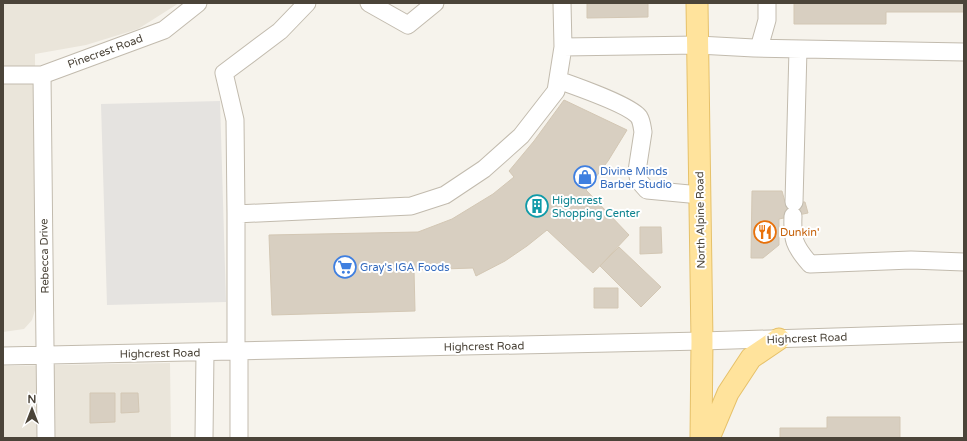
<svg xmlns="http://www.w3.org/2000/svg" width="967" height="441" viewBox="0 0 967 441" font-family="'Varela Round',sans-serif">
<style>
.residential{fill:#eae5da}
.parking{fill:#e5e3e0}
.building{fill:#d8cfc1;stroke:#d3c7b4}
.lines{fill:none;stroke-linecap:round;stroke-linejoin:round}
.minor-casing{stroke:#c2bbae;stroke-width:19}
.major-casing{stroke:#e6c16a;stroke-width:23}
.minor{stroke:#fff;stroke-width:17}
.major{stroke:#ffe39c;stroke-width:21}
.labels{text-anchor:middle;stroke-width:4;stroke-linejoin:round;paint-order:stroke}
.street-label{font-size:11px;fill:#4b4439;stroke:#fff}
.shop-label{font-size:11px;fill:#366cbe;stroke:#fff;text-anchor:start}
.culture-label{font-size:11px;fill:#0d838f;stroke:#fff;text-anchor:start}
.food-label{font-size:11px;fill:#c56008;stroke:#fff;text-anchor:start}
</style>
<rect width="100%" height="100%" fill="#f6f3ec"/>
<path class="residential" d="M3 3H179L138 29 86 45 35 54 36 307 32 320 24 329 3 332Z
M170 363 171 438H3V366Z"/>
<path class="parking" d="M220 101 226 302 107 305 101 104Z"/>
<path class="building" d="M587 3H648V17L587 18Z
M794 3H964V12H886V24H794Z
M564 100 627 130 608 161 586 190 629 235 593 273 547 230 527 246 505 261 476 276 473 268 414 270 415 311 272 315 269 235 418 232 452 219 493 194 514 177 509 171 534 141Z
M752 191H782L785 202H805L808 213 779 219V245L763 258H751Z
M640 227H661L662 253 640 254Z
M619 247 661 287 641 307 600 266Z
M594 288H618V308H594Z
M90 393H115V422L90 423Z
M121 393H138L139 412 121 413Z
M827 417H900V438H780V428H827Z"/>
<g class="lines">
<g class="minor-casing">
<path id="minor" d="M369 3 408 25 435 3
M562 3 563 47
M759 48 767 20V3
M3 75H42L164 30 198 3
M42 75 46 438
M558 80C575 86 630 105 639 117 642 122 642 127 643 132L637 171 639 181 647 190 700 195
M794 202 798 49
M236 214 235 120 224 73 280 31 307 3
M793 216C792 239 794 246 810 264L911 260 964 262
M236 351V214L411 206 445 195 484 169 521 136 556 91 563 47 698 45 754 48 964 52
M239 351V438
M3 356 702 341 964 333
M204 438 205 352"/>
</g>
<g class="major-casing">
<path id="major" d="M697 3 702 341 701 438
M709 438 728 393 751 358 779 339"/>
</g>
<use href="#minor" class="minor"/>
<use href="#major" class="major"/>
</g>
<defs>
<g id="shop-ring" transform="scale(1.15)"><circle r="9.5" fill="#fff" stroke="#3f7fe0" stroke-width="1.5"/><path d="M-5-2.5h2.3a2.7 3.5 0 0 1 5.4 0H5L5.5 6h-11ZM-1.5-2.5h3a1.5 2.3 0 0 0-3 0Z" fill="#3f7fe0"/></g>
<g id="building-ring" transform="scale(1.15)"><circle r="9.5" fill="#fff" stroke="#0f9aa8" stroke-width="1.5"/><path d="M-4-6H4V6H1V3H-1V6H-4ZM-2.5-4.3h1.7v1.8h-1.7ZM.8-4.3h1.7v1.8H.8ZM-2.5-1h1.7V.8h-1.7ZM.8-1h1.7V.8H.8Z" fill="#0f9aa8"/></g>
<g id="restaurant-ring" transform="scale(1.15)"><circle r="9.5" fill="#fff" stroke="#e8710a" stroke-width="1.5"/><path d="M-5-6h1v4h1v-4h1v4h1v-4h1v5L-1.5 .5V6h-2V.5L-5-1ZM5-6V6H3V1.5H1.5Q1.5-4 5-6Z" fill="#e8710a"/></g>
<g id="supermarket-ring" transform="scale(1.15)"><circle r="9.5" fill="#fff" stroke="#3f7fe0" stroke-width="1.5"/><path d="M-6-5.5h2.5l.6 2H6L4.5 2H-2.5L-4.4-4H-6ZM-1.5 3.2a1.3 1.3 0 1 0 .1 0ZM3 3.2a1.3 1.3 0 1 0 .1 0Z" fill="#3f7fe0"/></g>
</defs>
<g fill-rule="evenodd">
<use href="#shop-ring" x="585" y="177"/>
<use href="#building-ring" x="537" y="206"/>
<use href="#restaurant-ring" x="765" y="232"/>
<use href="#supermarket-ring" x="345" y="267"/>
</g>
<g class="labels">
<g class="street-label">
<text transform="translate(105 51) rotate(-20)" y="4">Pinecrest Road</text>
<text transform="translate(700 220) rotate(-91)" y="4">North Alpine Road</text>
<text transform="translate(44 256) rotate(-91)" y="4">Rebecca Drive</text>
<text transform="translate(807 338) rotate(-2)" y="4">Highcrest Road</text>
<text transform="translate(484 346) rotate(-1)" y="4">Highcrest Road</text>
<text transform="translate(160 353) rotate(-1)" y="4">Highcrest Road</text>
</g>
<g class="shop-label">
<text x="600" y="175">Divine Minds<tspan x="600" dy="13">Barber Studio</tspan></text>
<text x="360" y="271">Gray's IGA Foods</text>
</g>
<g class="culture-label">
<text x="552" y="204">Highcrest<tspan x="552" dy="13">Shopping Center</tspan></text>
</g>
<g class="food-label">
<text x="780" y="236">Dunkin'</text>
</g>
</g>
<rect width="967" height="441" fill="none" stroke="#4b4439" stroke-width="8"/>
<g transform="translate(32 409)" stroke="#ffffff" stroke-width="3" paint-order="stroke">
<path d="M0-3L7 15L0 10L-7 15Z" fill="#4b4439"/>
<text y="-6" font-size="11" font-weight="bold" text-anchor="middle" fill="#4b4439">N</text>
</g>
</svg>
